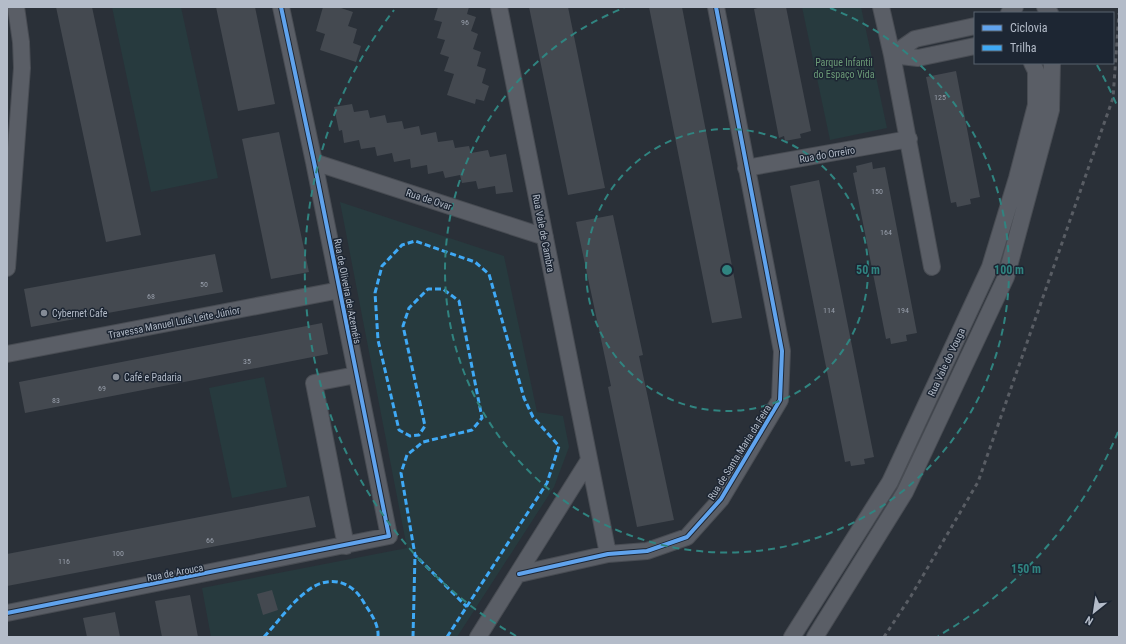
<svg xmlns="http://www.w3.org/2000/svg" width="1126" height="644" viewBox="0 0 1126 644" font-family="'Roboto Condensed',sans-serif">
<style>
.green{fill:#273a3e}
.building{fill:#444950}
.lines{fill:none;stroke-linecap:round;stroke-linejoin:round}
.minor-casing{stroke:#484c53;stroke-width:18}
.minor{stroke:#5a5e66;stroke-width:16}
.rail{stroke:#595d64;stroke-width:3;stroke-dasharray:4 4;stroke-linecap:butt}
.quiet{stroke:#3fa9f5;stroke-width:3;stroke-dasharray:6 3;stroke-linecap:butt}
.cycleway-casing{stroke:#1d2633;stroke-width:6}
.cycleway{stroke:#60a3ed;stroke-width:4}
.ring{fill:none;stroke:#308480;stroke-width:2;stroke-dasharray:7 5}
.poi-dot{fill:#848b96;stroke:#1d2633;stroke-width:1.5}
.labels{text-anchor:middle;stroke-width:3;stroke-linejoin:round;paint-order:stroke}
.number-label{font-size:8px;fill:#989fab}
.park-label{font-size:10px;fill:#6b9a76;stroke:#1d2633}
.street-label{font-size:10px;fill:#b4bcc9;stroke:#1d2633}
.poi-label{font-size:10px;fill:#b4bcc9;stroke:#1d2633;text-anchor:start}
.centre{fill:#308480;stroke:#1d2633;stroke-width:2}
.ring-label{font-size:12px;text-anchor:middle;font-weight:bold;fill:#308480;stroke:#1d2633;stroke-width:3;stroke-linejoin:round;paint-order:stroke}
</style>
<rect width="100%" height="100%" fill="#2a3038"/>
<path class="green" d="M112 7H181L218 178 151 192Z
M802 7H861L887 128 830 140Z
M340 202 504 256 537 412 563 416 569 447 554 487 457 637H211L202 588 407 548Z
M264 377 287 487 232 498 209 388Z"/>
<path class="building" d="M56 7H92L141 235 106 242Z
M216 7H255L275 104 238 111Z
M323 7H338L353 12 348 26 357 29 353 43 361 46 356 62 320 50 325 34 316 31Z
M438 7H469L467 14 476 17 471 31 478 34 473 49 481 52 477 66 486 69 482 83 489 86 484 101 476 99 475 104 447 95 454 74 444 71 449 57 440 54 445 40 437 38 442 22 434 20Z
M529 7H568L605 188 568 195Z
M649 7H682L742 318 712 323Z
M761 7H786L811 131 800 134 801 138 785 141 784 136 779 138 754 9Z
M956 71 980 197 970 199 971 204 957 207 956 202 951 203 926 77Z
M352 104 354 112 368 110 370 118 385 115 387 123 402 121 404 129 419 126 421 135 436 132 438 142 453 140 455 148 469 146 471 153 488 150 490 157 506 154 513 192 496 194 495 186 478 189 476 181 462 183 460 175 445 178 443 171 428 174 427 165 411 168 410 159 394 162 392 153 377 156 375 147 361 149 359 140 344 143 342 130 339 131 334 107Z
M279 132 309 272 271 279 242 139Z
M872 162 873 169 885 167 917 333 906 335 907 341 891 344 890 338 886 339 853 173 857 172 856 166Z
M819 180 874 457 864 459 865 464 851 466 850 461 845 462 790 186Z
M613 215 643 355 639 356 674 520 637 527 608 387 611 386 576 222Z
M215 254 223 292 31 327 24 289Z
M322 323 328 354 25 413 19 382Z
M309 496 316 527 7 586V554Z
M272 590 278 610 263 615 257 594Z
M190 595 198 637H162L155 601Z
M115 612 120 637H87L83 618Z"/>
<g class="lines">
<g class="minor-casing">
<path id="minor" d="M499 7 608 554
M881 7 892 55 932 267
M1045 7 1050 13
M1009 13 1015 7
M892 55 915 39 975 26
M892 55 918 58 975 46
M314 162 545 237
M746 168 909 139
M7 268 22 68 21 42 16 7
M7 354 340 290
M346 546 314 383 356 375
M519 574 608 554 647 551 687 537 721 499 780 400 782 351 716 7
M7 613 389 536 314 162 281 7
M478 637 589 460
M792 637 890 482 990 267 1017 178 1036 105V71L1032 63
M815 637 905 492 1006 277 1051 110 1052 63"/>
</g>
<use href="#minor" class="minor"/>
<path class="rail" d="M884 637 911 596 978 482 1113 98 1119 13"/>
<path class="quiet" d="M264 637C278 622 290 604 306 592 326 575 350 579 363 601 370 613 379 623 378 637
M413 637 415 555
M447 637 547 483 559 446 533 417 524 398 489 274 475 262 415 241 402 245 382 266 375 293 378 340 399 430 410 436 419 435 425 426 403 326 409 308 428 289H443L459 301 482 418 472 430 423 442 407 455 401 473 415 555 467 607"/>
<g class="cycleway-casing">
<path id="cycleway" d="M519 574 608 554 647 551 687 537 721 499 780 400 782 351 716 7
M7 613 389 536 314 162 281 7"/>
</g>
<use href="#cycleway" class="cycleway"/>
</g>
<g class="ring">
<circle cx="727" cy="270" r="141"/>
<path d="M830 8A282 282 0 1 1 624 8"/>
<path d="M1118 432A423 423 0 0 1 938 636M516 636A423 423 0 0 1 394 10M1097 65A423 423 0 0 1 1118 108"/>
</g>
<g class="poi-dot">
<circle cx="44" cy="313" r="4"/>
<circle cx="116" cy="377" r="4"/>
</g>
<g class="labels">
<g class="number-label">
<text x="465" y="25">96</text>
<text x="940" y="100">125</text>
<text x="877" y="194">150</text>
<text x="886" y="235">164</text>
<text x="204" y="287">50</text>
<text x="151" y="299">68</text>
<text x="829" y="313">114</text>
<text x="903" y="313">194</text>
<text x="247" y="364">35</text>
<text x="102" y="391">69</text>
<text x="56" y="403">83</text>
<text x="210" y="543">66</text>
<text x="118" y="556">100</text>
<text x="64" y="564">116</text>
</g>
<g class="park-label">
<text x="844" y="66">Parque Infantil<tspan x="844" dy="12">do Espaço Vida</tspan></text>
</g>
<g class="street-label">
<text transform="translate(827 154) rotate(-10)" y="4">Rua do Orreiro</text>
<text transform="translate(429 199) rotate(18)" y="4">Rua de Ovar</text>
<text transform="translate(544 233) rotate(79)" y="4">Rua Vale de Cambra</text>
<text transform="translate(348 291) rotate(79)" y="4">Rua de Oliveira de Azeméis</text>
<text transform="translate(174 322) rotate(-11)" y="4">Travessa Manuel Luís Leite Júnior</text>
<text transform="translate(946 362) rotate(-65)" y="4">Rua Vale do Vouga</text>
<text transform="translate(739 452) rotate(-58)" y="4">Rua de Santa Maria da Feira</text>
<text transform="translate(175 572) rotate(-11)" y="4">Rua de Arouca</text>
</g>
<g class="poi-label">
<text x="52" y="317">Cybernet Cafe</text>
<text x="124" y="381">Café e Padaria</text>
</g>
</g>
<circle cx="727" cy="270" r="6" class="centre"/>
<g class="ring-label">
<text x="868" y="274">50 m</text>
<text x="1009" y="274">100 m</text>
<text x="1026" y="573">150 m</text>
</g>
<rect width="1126" height="644" fill="none" stroke="#b4bcc9" stroke-width="16"/>
<rect x="974" y="12" width="140" height="52" fill="#1d2633" stroke="#59626f"/>
<rect x="982" y="25" width="20" height="6" fill="#60a3ed" stroke="#59626f"/>
<text x="1010" y="32" font-size="12" fill="#b4bcc9">Ciclovia</text>
<rect x="982" y="45" width="20" height="6" fill="#3fa9f5" stroke="#59626f"/>
<text x="1010" y="52" font-size="12" fill="#b4bcc9">Trilha</text>
<g transform="translate(1094 612) rotate(210)" stroke="#1d2633" stroke-width="3" paint-order="stroke">
<path d="M0-3L7 15L0 10L-7 15Z" fill="#b4bcc9"/>
<text y="-6" font-size="11" font-weight="bold" text-anchor="middle" fill="#b4bcc9">N</text>
</g>
</svg>
